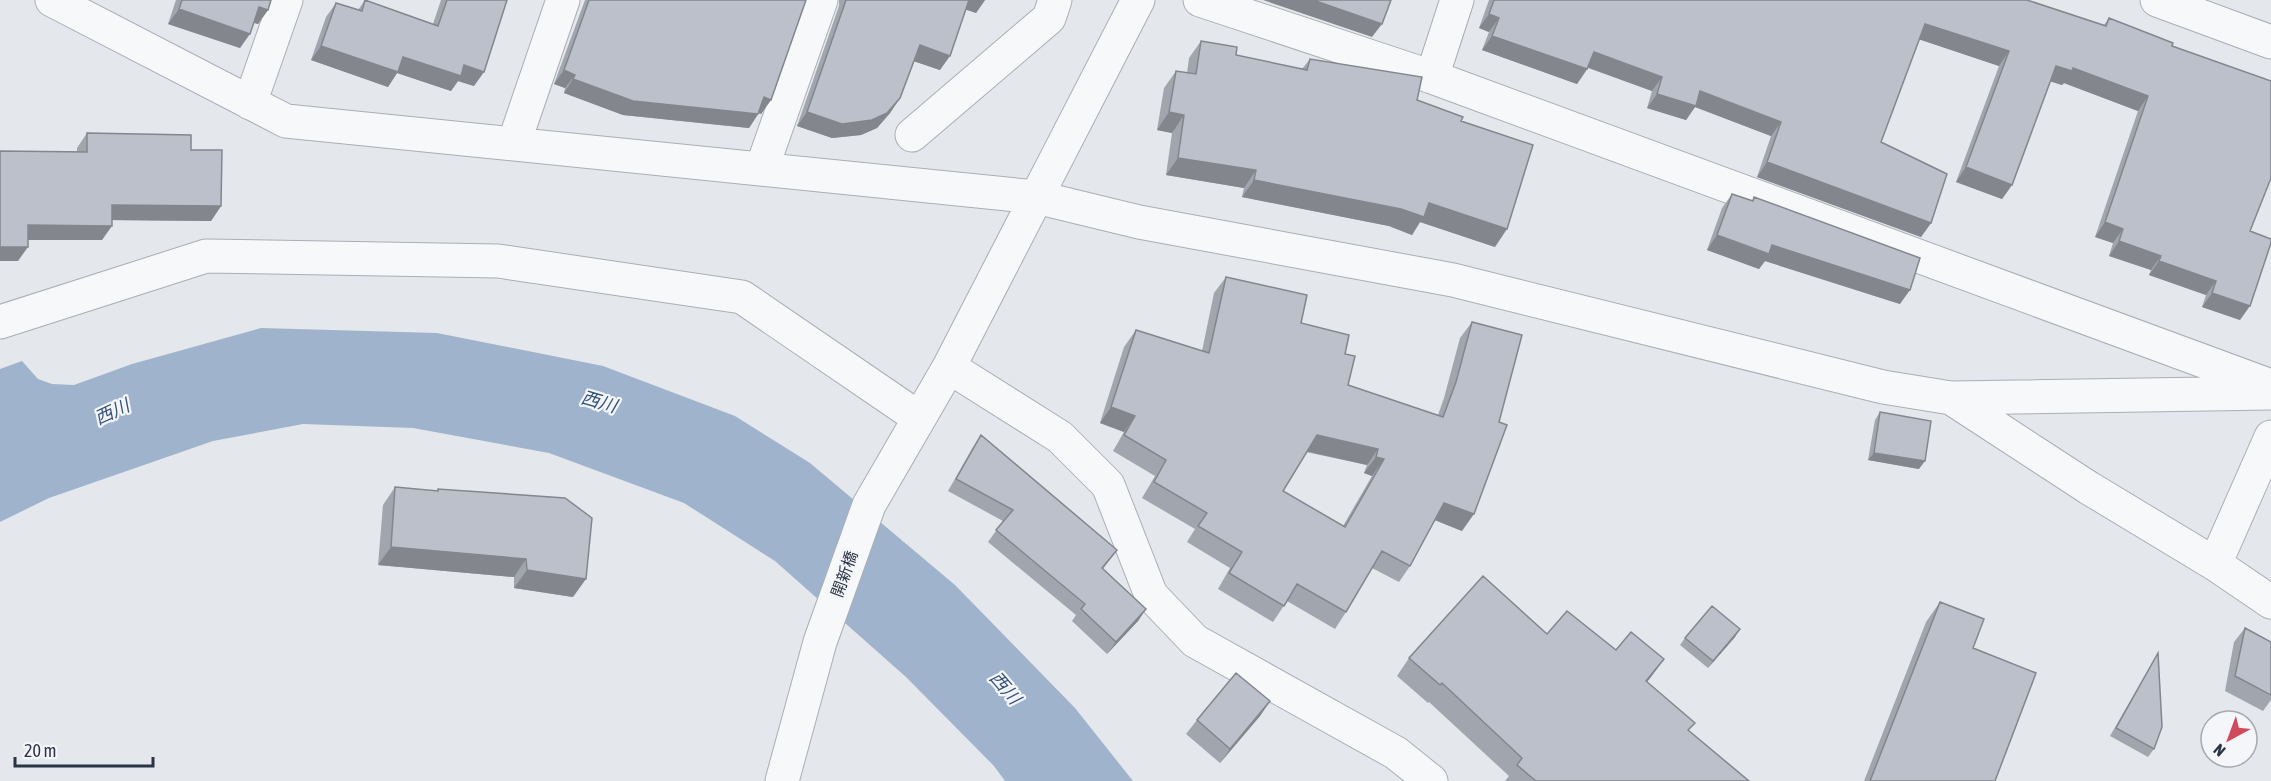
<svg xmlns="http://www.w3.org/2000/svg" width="2271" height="781" viewBox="0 0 2271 781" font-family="'Asap Condensed','Noto Sans JP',sans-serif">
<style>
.water{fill:#9fb4cc}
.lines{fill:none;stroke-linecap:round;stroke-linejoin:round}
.minor-casing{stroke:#a9aeb7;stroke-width:35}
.minor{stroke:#f7f8fa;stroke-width:33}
.wall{fill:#a1a5ae;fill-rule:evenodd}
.shaded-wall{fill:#83868d}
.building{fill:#bbc0ca;stroke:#83868d;stroke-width:1.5;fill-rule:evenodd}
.labels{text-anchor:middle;stroke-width:4.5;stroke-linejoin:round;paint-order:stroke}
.street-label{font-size:16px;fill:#2b3445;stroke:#f4f6f9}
.water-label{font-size:18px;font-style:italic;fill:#34527a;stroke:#f4f6f9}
</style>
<rect width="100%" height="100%" fill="#e4e7ec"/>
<path class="water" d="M261 328 437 333 603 366 735 416 810 463 955 585 1075 708 1133 781H1005L994 766 906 677 775 561 684 503 549 453 413 428 303 424 213 441 49 498 0 522V369L22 361 38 379 52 384 74 385 132 364Z"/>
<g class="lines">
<g class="minor-casing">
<path id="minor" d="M52 0 286 121 1036 197 1139 222 1453 280 1883 387 1951 398 2271 393
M1200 0 1432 77 2271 386
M2157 0 2271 42
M1432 77 1457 0
M250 103 286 0
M912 135 1049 18 1055 0
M514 143 563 0
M762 168 821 0
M0 322 206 256 498 261 742 297 919 418
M949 367 1060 437 1108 485 1151 595 1195 641 1396 753 1431 781
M1951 398 2089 488 2215 564 2271 602
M2215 564 2271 437
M782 781 820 642 869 505 949 367 1138 0"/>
</g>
<use href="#minor" class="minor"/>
</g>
<path class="wall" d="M176 0H271L268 10 258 24 254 23 240 48 168 24Z
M365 0 433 24 441 0H507L474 86 458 81 451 91 397 73 388 87 311 60 326 17 336 3 358 10Z
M585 0H806L771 100 761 114 759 113 749 128 623 115 564 93 565 88 554 84Z
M839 0H985L976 13 966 9 940 70 914 61 900 98 890 113 877 128 861 135 832 138 797 126 839 6Z
M1489 0H2027L2104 25 2109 18 2172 46 2250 231 2240 320 2202 307 2206 295 2149 275 2151 270 2109 256 2113 243 2095 237 2138 111 2064 83 2062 85 2050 81 2012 185 2002 199 1956 182 1999 66 1919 39 1881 142 1931 223 1921 237 1757 177 1771 136 1695 107 1686 120 1647 108 1652 91 1588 68 1577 84 1482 50 1489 32 1479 28Z
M1201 41 1236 55 1302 69 1310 59 1417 100 1461 121 1495 247 1420 222 1412 235 1389 226 1242 197 1244 188 1166 175 1172 133 1157 130 1164 88 1176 71 1187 73 1189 58Z
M87 133 191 150 221 206 211 221 112 220 102 240H28L18 261H0V151L77 152V148Z
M1732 194 1752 201 1754 197 1900 304 1765 261 1759 269 1707 250 1722 208Z
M1226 277 1301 323 1345 354 1348 385 1438 415 1444 398 1460 338 1472 322 1462 531 1435 520 1410 566 1399 582 1372 568 1346 612 1335 629 1287 601 1273 622 1218 589 1230 568 1187 542 1195 529 1142 498 1155 476 1113 451 1124 432 1100 423 1124 347 1136 330 1202 351 1214 293ZM1306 452 1367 465 1364 473 1372 476 1343 526 1283 491Z
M1880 412 1919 469 1868 460 1875 420Z
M981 435 1117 550 1103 569 1146 609 1138 621 1107 654 1072 621 1076 615 988 542 1003 521 948 491 973 447Z
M395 487 437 491 438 489 573 597 514 588V577L378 565 383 505Z
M1940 602 1995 781H1864L1926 622Z
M2245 628 2271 642V700L2263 711 2225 691 2234 642Z
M1547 634 1616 650 1664 659 1647 682 1689 731 1749 781H1505L1509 776 1429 702 1428 703 1397 676 1409 658Z
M1735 637 1708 668 1680 645 1685 638Z
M2158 653 2154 749 2148 757 2110 736 2153 661Z
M1270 701 1260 716 1220 763 1186 734 1197 720Z"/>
<path class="shaded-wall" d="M967 0H985L976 13 961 8Z
M1263 0H1313L1382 24 1372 37Z
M259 7 268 10 258 24 249 21Z
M179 9 250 34 240 48 168 24Z
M1489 14 1499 18 1489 32 1479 28Z
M1925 24 2009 51 1999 66 1915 38Z
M1492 36 1587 69 1577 84 1482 50Z
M920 45 950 56 940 70 910 60Z
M321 46 403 57 464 65 484 72 474 86 458 81 451 91 397 73 388 87 311 60Z
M1594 52 1662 77 1652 91 1584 66Z
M2056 66 2073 68 2148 96 2138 111 2064 83 2062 85 2046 80Z
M564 70 575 75 565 88 554 84Z
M573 79 758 114 749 128 623 115 564 93Z
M1700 91 1781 122 1771 136 1695 107 1686 120 1647 108 1657 94Z
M764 97 771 100 761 114 754 111Z
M900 98 890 113 877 128 861 135 832 138 797 126 807 112Z
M1169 112 1184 115 1172 133 1157 130Z
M1178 158 1256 170 1244 188 1166 175Z
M1767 162 1931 223 1921 237 1757 177Z
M1966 167 2012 185 2002 199 1956 182Z
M1254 180 1429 203 1507 229 1495 247 1420 222 1412 235 1389 226 1242 197Z
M112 205 221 206 211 221 102 220Z
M2105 222 2123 229 2113 243 2095 237Z
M28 225 112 226 102 240H18Z
M1717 235 1772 245 1910 290 1900 304 1765 261 1759 269 1707 250Z
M2119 241 2161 256 2151 270 2109 256Z
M0 247H28L18 261H0Z
M2159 261 2216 281 2206 295 2149 275Z
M2212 293 2250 306 2240 320 2202 307Z
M1111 407 1135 416 1124 432 1100 423Z
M1317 435 1378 449 1367 465 1305 451Z
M1874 453 1925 461 1919 469 1868 460Z
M1376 457 1384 459 1372 476 1364 473Z
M1444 503 1474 514 1462 531 1432 519Z
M391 547 526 559 514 577 378 565Z
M527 570 586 579 573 597 514 588Z
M1146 609 1138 621 1107 654 1116 642Z
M1740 629 1735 637 1708 668 1713 661Z
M1664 659 1651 677 1633 699 1646 681Z
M1270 701 1260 716 1220 763 1230 749Z"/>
<path class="building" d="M182 0H271L268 10 259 7 250 34 179 9Z
M365 0 438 26 447 0H507L484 72 464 65 461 76 403 57 398 72 321 46 336 3 362 11Z
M589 0H806L771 100 764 97 758 114 633 101 573 79 575 75 564 70Z
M846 0H969L950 56 920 45 900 98 887 113 872 120 842 124 807 112Z
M1313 0H1391L1382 24Z
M1494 0H2027L2106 26 2109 18 2173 43 2172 46 2271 81V178L2250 231 2271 239V243L2250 306 2212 293 2216 281 2159 261 2161 256 2119 241 2123 229 2105 222 2148 96 2073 68 2072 71 2056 66 2012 185 1966 167 2009 51 1925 24 1881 142 1947 174 1931 223 1767 162 1781 122 1700 91 1696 106 1657 94 1662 77 1594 52 1587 69 1492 36 1499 18 1489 14Z
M1201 41 1237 47 1236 55 1307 70 1310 59 1422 77 1417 100 1463 117 1461 121 1533 145 1507 229 1429 203 1424 217 1401 209 1254 180 1256 170 1178 158 1184 115 1169 112 1176 71 1196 74Z
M87 133 191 135V150H222L221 206 112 205V226L28 225V247H0V151L87 152Z
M1732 194 1753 201 1754 197 1920 258 1910 290 1772 245 1769 254 1717 235Z
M1226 277 1307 295 1301 323 1349 335 1345 354 1355 356 1348 385 1443 417 1456 382 1472 322 1522 335 1499 422 1507 425 1474 514 1444 503 1410 566 1382 551 1346 612 1297 584 1284 606 1229 573 1242 552 1198 526 1207 513 1154 482 1166 460 1124 435 1135 416 1111 407 1136 330 1209 353ZM1317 435 1378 449 1376 457 1384 459 1345 527 1283 491Z
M1880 412 1931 421 1925 461 1874 453Z
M981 435 1117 550 1102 568 1146 609 1116 642 1081 609 1085 604 996 530 1013 510 956 479Z
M395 487 438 491V489L565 498 592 518 586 579 527 570 526 559 391 547Z
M1483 576 1547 634 1567 611 1616 650 1631 632 1664 659 1646 681 1695 723 1688 730 1749 781H1536L1517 765 1522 758 1442 683 1440 685 1409 658Z
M1940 602 1984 619 1973 648 2036 673 1995 781H1870Z
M1712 606 1740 629 1713 661 1685 638Z
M2245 628 2271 642V695L2235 676Z
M2158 653 2162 727 2154 749 2116 728Z
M1236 673 1270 701 1230 749 1197 720Z"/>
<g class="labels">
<g class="street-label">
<text transform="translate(844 574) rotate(-70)" y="6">開新橋</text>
</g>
<g class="water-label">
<text transform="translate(599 402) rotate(16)" y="6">西川</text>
<text transform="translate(112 412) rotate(-25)" y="6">西川</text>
<text transform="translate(1005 688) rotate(49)" y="6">西川</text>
</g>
</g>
<g transform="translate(2229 739) rotate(221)"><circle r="28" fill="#f4f6f9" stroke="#a4a8b1" stroke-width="1.5"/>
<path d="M0-4.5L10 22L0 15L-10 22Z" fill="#d1495b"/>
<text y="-9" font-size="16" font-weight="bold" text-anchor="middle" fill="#2b3445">N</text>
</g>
<path d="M15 757v9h138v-9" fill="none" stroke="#2b3445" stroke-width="3"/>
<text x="24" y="757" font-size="18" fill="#2b3445" stroke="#f4f6f9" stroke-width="4.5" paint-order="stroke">20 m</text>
</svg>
